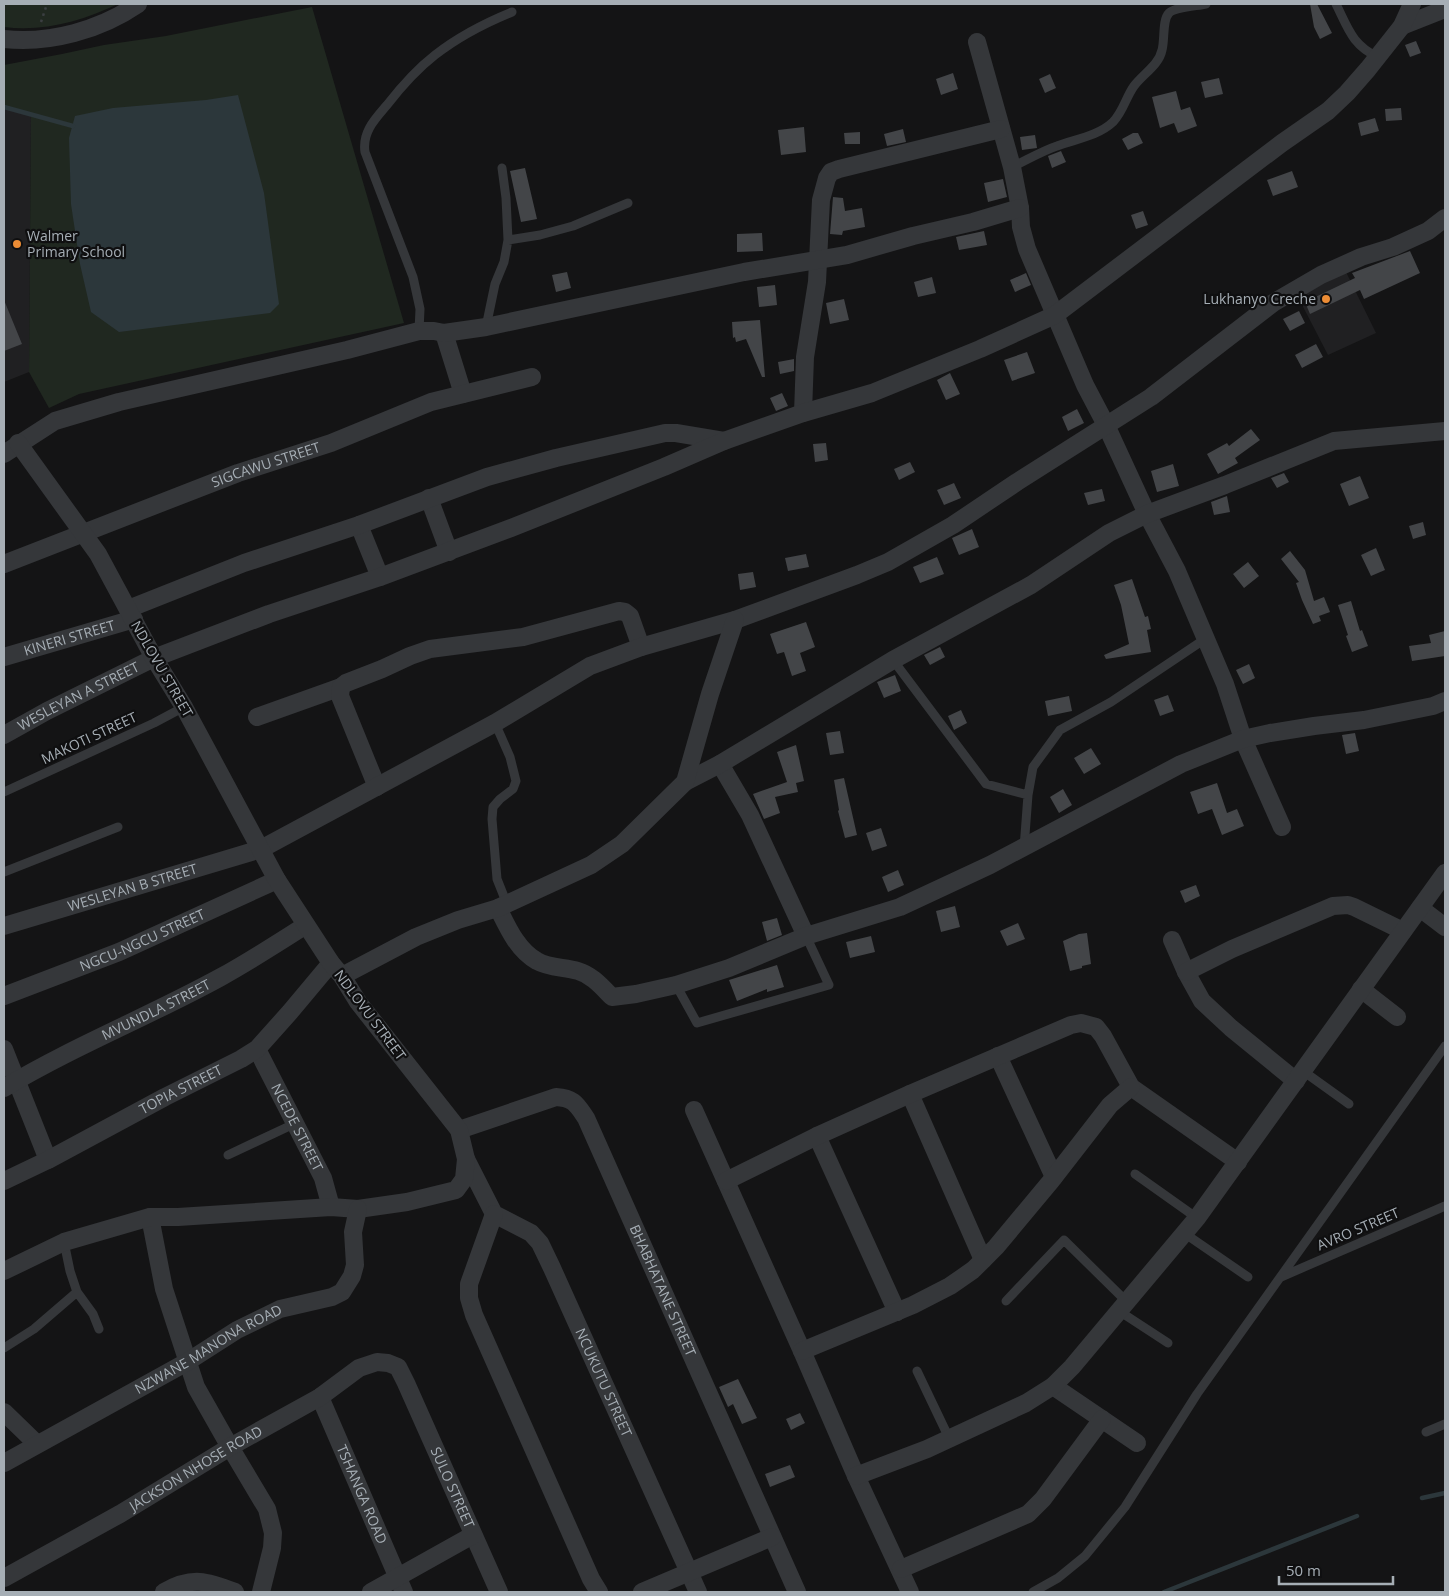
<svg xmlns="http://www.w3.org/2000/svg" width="1449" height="1596" viewBox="0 0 1449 1596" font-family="'Open Sans',sans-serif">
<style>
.built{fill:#202022}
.green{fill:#202820}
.water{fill:#2c373b}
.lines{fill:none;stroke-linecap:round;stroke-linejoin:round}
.stream{stroke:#2c373b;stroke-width:4.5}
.building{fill:#434548}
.path{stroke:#3b3e41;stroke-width:2.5;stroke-dasharray:2.5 4;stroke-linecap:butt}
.service{stroke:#35373a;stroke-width:9}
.minor{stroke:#35373a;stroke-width:18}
.poi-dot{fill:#ec8c35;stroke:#0f0f10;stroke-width:2}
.labels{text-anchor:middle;stroke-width:4.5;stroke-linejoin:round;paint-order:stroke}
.poi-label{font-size:14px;fill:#a6aeb5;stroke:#0f0f10;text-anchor:start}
.street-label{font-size:14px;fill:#a6aeb5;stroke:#0f0f10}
</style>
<rect width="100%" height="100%" fill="#141415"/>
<path class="built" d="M4 105 31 116 29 372 4 382Z
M1346 272 1376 333 1328 355 1298 297Z"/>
<path class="green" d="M4 4H118C82 21 44 32 4 27Z
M312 7 404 323 79 394 49 408 29 372 31 116 4 105V65L62 54 104 45 166 36Z"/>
<path class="water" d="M238 95 264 193 279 304 270 313 119 332 91 312 80 264 71 204 69 138 75 116 113 108 206 100Z"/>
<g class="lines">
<path class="stream" d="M4 107 73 126
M1422 1498 1445 1493
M1164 1592 1357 1516"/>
</g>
<path class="building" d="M1310 4H1317L1332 33 1320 39 1314 27Z
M1416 41 1421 53 1410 57 1405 45Z
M953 73 958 89 941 95 936 79Z
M1050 74 1056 88 1045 93 1039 79Z
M1219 78 1223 94 1205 98 1201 82Z
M1176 91 1181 110 1190 107 1197 126 1178 133 1174 123 1160 128 1152 97Z
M1401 108 1402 120 1386 121 1385 109Z
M1375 118 1379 131 1361 136 1358 123Z
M804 127 806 152 781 155 778 130Z
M903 129 906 142 887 146 884 134Z
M860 132V144H845L844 133Z
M1133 133H1138L1143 143 1128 150 1122 139Z
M1035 135 1037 148 1022 150 1020 137Z
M1061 151 1066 162 1052 168 1048 156Z
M525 168 537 219 521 222 510 171Z
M1292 171 1298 187 1273 196 1267 180Z
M1003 179 1007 197 988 202 984 183Z
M833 197 843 198 845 211 862 208 865 227 843 231 842 235 830 234Z
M1143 211 1148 225 1136 229 1131 215Z
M984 231 987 245 959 250 956 237Z
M762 233 763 251 737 252V234Z
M1410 251 1420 273 1364 299 1360 290 1310 314 1305 302 1355 278 1352 273Z
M567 272 571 288 556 292 552 275Z
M1026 273 1031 285 1015 292 1010 280Z
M932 277 936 293 918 297 914 282Z
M775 285 777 305 759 307 757 287Z
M844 299 849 320 830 324 826 303Z
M4 300 22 344 4 351Z
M1299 311 1305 323 1290 331 1283 319Z
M760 320 765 377H762L746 339 736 342 735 337 733 338 732 322Z
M1316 344 1323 357 1302 368 1295 355Z
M1027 352 1035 373 1012 381 1004 360Z
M794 359V371L780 374 778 362Z
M950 373 960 394 946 400 937 380Z
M782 393 788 406 776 411 770 398Z
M1077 409 1084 423 1068 431 1062 417Z
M1251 429 1260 440 1235 458 1238 463 1218 474 1207 454 1227 443 1229 446Z
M826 443 828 460 815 462 813 444Z
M910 462 915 472 899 480 894 469Z
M1173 464 1179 486 1157 492 1151 471Z
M1284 473 1289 482 1277 488 1271 478Z
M1360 476 1369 498 1349 506 1340 484Z
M954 483 961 498 944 505 937 490Z
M1102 489 1105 501 1088 505 1084 493Z
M1227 496 1230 512 1214 515 1211 502Z
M1423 522 1426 535 1413 539 1409 526Z
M972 529 979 547 959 555 952 538Z
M1376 548 1385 570 1371 576 1361 555Z
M1290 551 1305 570 1314 601 1324 597 1330 612 1319 616 1321 621 1313 624 1302 600 1296 583 1299 582 1281 559Z
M806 554 809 567 788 571 785 558Z
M937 557 944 574 920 583 913 567Z
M1248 562 1259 576 1244 588 1233 574Z
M753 572 756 587 740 590 738 574Z
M1132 579 1145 617 1148 616 1151 629 1147 630 1151 652 1106 659 1104 655 1129 644 1121 605 1114 585Z
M1351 601 1360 631 1362 630 1368 646 1352 652 1346 636 1348 635 1338 605Z
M806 622 815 647 800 653 806 671 792 676 784 652 777 654 770 634Z
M1445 631V656L1412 661 1409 646 1431 643 1429 635Z
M940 647 945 657 930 665 924 655Z
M1249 664 1255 678 1243 684 1236 670Z
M895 675 901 691 884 698 877 682Z
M1168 695 1174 711 1160 716 1154 700Z
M1069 696 1072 711 1048 716 1045 701Z
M961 710 967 723 954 730 948 716Z
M840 731 844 753 830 755 826 733Z
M1355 733 1359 751 1346 754 1342 735Z
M796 745 804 781 796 783 798 792 775 797 780 813 764 819 753 794 787 782 777 752Z
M1091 748 1101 764 1084 774 1074 758Z
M844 778 857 835 845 838 838 811 839 810 834 780Z
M1217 783 1227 813 1237 809 1244 826 1222 835 1212 809 1198 814 1190 792Z
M1063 789 1072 805 1059 813 1050 797Z
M881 828 887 846 872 851 866 833Z
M898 870 904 885 888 892 882 877Z
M1196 885 1200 896 1185 903 1180 891Z
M955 906 960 927 941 932 936 911Z
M777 918 782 935 767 941 762 922Z
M1018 923 1025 939 1007 946 1000 931Z
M1087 933 1091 964 1082 966V968L1070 971 1063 941 1079 934Z
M871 936 875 952 850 958 846 942Z
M777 965 784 987 767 992V989L737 1001 729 980Z
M738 1379 757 1418 742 1424 733 1404 728 1407 719 1387Z
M800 1413 805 1423 791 1430 786 1419Z
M790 1465 795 1477 770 1487 765 1474Z"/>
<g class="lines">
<path class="path" d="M41 22 47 4"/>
<path class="service" d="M1336 4C1348 28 1352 45 1378 57
M1012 167C1027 160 1042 151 1057 146 1076 139 1098 136 1113 122 1123 112 1126 97 1134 86 1143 74 1159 65 1162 50 1165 40 1162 20 1169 13 1175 7 1197 6 1206 4
M508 240 540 235 573 226 628 203
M486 327 495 284 504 262 508 240 506 198 502 168
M419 331 420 309 413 277 365 152C362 132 375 119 387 105 401 87 417 69 435 55 458 37 485 23 512 12
M893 660 986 784 1028 795 1024 848
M495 723 510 757 516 781 513 789 500 799 493 807 492 819 497 879 507 904
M4 792 154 723 184 707
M1028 795 1033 767 1060 730 1111 702 1205 639
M4 872 118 827
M676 985 697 1023 829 985 806 936
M1303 1071 1349 1104
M228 1155 296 1123
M1135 1174 1197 1218
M1184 1233 1248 1277
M64 1242 70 1271 77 1292 93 1314 99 1329
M1281 1277 1445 1206
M1006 1301 1064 1240 1127 1302
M1119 1311 1168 1343
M4 1348 34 1329 77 1292
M917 1371 949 1438
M1426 1432 1445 1424
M1033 1592 1058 1578 1085 1556 1125 1507 1197 1394 1445 1046"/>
<g class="minor">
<path d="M1402 26 1445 9"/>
<path d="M4 39C50 44 100 30 138 4"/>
<path d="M977 42 1012 167 1020 208 1021 227 1027 249 1085 385 1106 425 1147 514 1177 571 1225 684 1243 739 1282 827"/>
<path d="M444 333 463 394"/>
<path d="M803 413 805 357 817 282 821 200 827 178 831 172 839 169 1001 129"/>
<path d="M4 454 55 421 119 402 347 350 419 331H434L444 333 486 327 744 272 847 255 913 236 973 222 1020 208"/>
<path d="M429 498 449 552"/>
<path d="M359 525 380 577"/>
<path id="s1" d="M4 564 238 473 331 443 431 402 532 377"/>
<path d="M128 609 244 563 359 525 487 477 556 458 665 433H676L724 441"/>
<path id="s2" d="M4 657 134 619"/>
<path d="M257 717 341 687"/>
<path id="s3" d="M4 735 47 711 154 658 269 614 380 577 511 528 664 467 724 441 803 413 872 393 980 349 1055 315 1282 143 1328 111 1347 93 1368 69 1402 26 1412 4"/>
<path d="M720 764 750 815 806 936"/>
<path d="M685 782 720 764 893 660 1031 585 1109 533 1147 514 1225 485 1334 441 1445 431"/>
<path d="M377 787 340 696 341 687 346 683 382 669 410 656 430 649 523 637 619 611 625 612 630 616 641 647"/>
<path d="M498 908C507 926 517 950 537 961 549 968 565 967 578 971 592 975 602 987 612 997L636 994 676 985 729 968 806 936 900 907 990 865 1181 764 1243 739 1270 733 1314 726 1364 720 1433 706 1445 701"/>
<path d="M1420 908 1445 927"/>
<path id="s4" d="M4 926 261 849 495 723 590 666 641 647 735 620 857 575 888 562 953 525 1017 482 1151 397 1273 303 1321 275 1361 257 1393 247 1428 231 1445 218"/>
<path d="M1172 940 1186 972 1202 1001 1231 1028 1296 1081"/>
<path d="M1186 972 1232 949 1333 906 1348 905 1354 907 1403 931"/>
<path d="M342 976 416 937 458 920 498 908 591 865 622 844 685 782 710 694 735 620"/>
<path d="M1361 989 1397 1017"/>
<path id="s5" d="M4 996 119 952 277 880"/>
<path d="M4 1049 48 1160"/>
<path id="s6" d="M257 1049 323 1178 331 1207"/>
<path d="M998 1056 1054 1177"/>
<path id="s7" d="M4 1088C74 1046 150 1016 221 977 250 961 278 943 306 925"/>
<path d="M910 1094 983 1260"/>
<path d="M694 1110 802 1351 856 1476 910 1592"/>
<path id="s8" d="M459 1130 556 1097C574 1098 577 1105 586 1118L797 1592"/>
<path d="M817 1136 897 1312"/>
<path id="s9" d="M466 1159 494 1214 531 1233 540 1243 552 1268 698 1592"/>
<path id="s10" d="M4 1181 48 1160 165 1097 241 1059 257 1049 290 1012 331 963"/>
<path d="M726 1181 817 1136 910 1094 1071 1025 1081 1023 1096 1027 1103 1036 1131 1087 1238 1162"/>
<path d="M494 1214 469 1284V1298L474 1315 591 1579 599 1592"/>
<path d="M150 1217 164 1289 196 1387 230 1447 267 1509 273 1533 272 1548 261 1592"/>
<path d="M4 1271 64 1242 150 1217H178L331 1207 358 1209 407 1202 456 1190 464 1179 466 1159 459 1130 358 1002 342 976 331 963 277 880 184 707 154 658 98 554 18 443"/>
<path d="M802 1351 913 1305 950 1286 973 1270 996 1247 1051 1181 1110 1105 1131 1087"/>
<path d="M1053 1386 1137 1443"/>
<path id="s11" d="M320 1397 404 1592"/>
<path d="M4 1412 37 1444"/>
<path id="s12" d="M4 1463 187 1362 237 1330 280 1309 332 1297 342 1292 352 1276 355 1265 353 1232 358 1209"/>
<path d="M856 1476 927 1449 1026 1403 1053 1386 1072 1367 1197 1218 1445 873"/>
<path d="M901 1569 1028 1514 1043 1499 1102 1419"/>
<path id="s13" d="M4 1578 120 1514 230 1447 320 1397 359 1368 377 1362 388 1363 398 1367 406 1383 499 1592"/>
<path d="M164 1592C192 1576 207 1581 235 1592"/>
<path d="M371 1592 473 1535"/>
<path d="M642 1592 772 1537"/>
</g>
</g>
<g class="poi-dot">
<circle cx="17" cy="244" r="5"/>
<circle cx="1326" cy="299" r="5"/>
</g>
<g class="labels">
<g class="poi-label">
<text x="27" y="241">Walmer<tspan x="27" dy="16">Primary School</tspan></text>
<text x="1316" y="304" text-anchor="end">Lukhanyo Creche</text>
</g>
<g class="street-label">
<text dy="5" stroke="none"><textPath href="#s1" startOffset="280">SIGCAWU STREET</textPath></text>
<text dy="5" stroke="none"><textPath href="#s2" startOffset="68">KINERI STREET</textPath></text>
<text transform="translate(162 669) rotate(60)" y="5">NDLOVU STREET</text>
<text dy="5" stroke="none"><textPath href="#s3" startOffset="84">WESLEYAN A STREET</textPath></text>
<text transform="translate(89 738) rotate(-25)" y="5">MAKOTI STREET</text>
<text dy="5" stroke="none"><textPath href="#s4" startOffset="134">WESLEYAN B STREET</textPath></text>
<text dy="5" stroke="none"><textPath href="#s5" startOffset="149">NGCU-NGCU STREET</textPath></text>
<text dy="5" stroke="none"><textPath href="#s7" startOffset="171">MVUNDLA STREET</textPath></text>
<text transform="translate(370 1015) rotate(53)" y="5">NDLOVU STREET</text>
<text dy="5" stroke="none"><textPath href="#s10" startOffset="199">TOPIA STREET</textPath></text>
<text dy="5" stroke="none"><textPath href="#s6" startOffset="88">NCEDE STREET</textPath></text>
<text transform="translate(1358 1229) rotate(-23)" y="5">AVRO STREET</text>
<text dy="5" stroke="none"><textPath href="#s8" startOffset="330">BHABHATANE STREET</textPath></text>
<text dy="5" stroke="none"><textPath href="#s12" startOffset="234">NZWANE MANONA ROAD</textPath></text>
<text dy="5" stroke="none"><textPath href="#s9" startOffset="270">NCUKUTU STREET</textPath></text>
<text dy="5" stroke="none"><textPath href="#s13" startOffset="221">JACKSON NHOSE ROAD</textPath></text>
<text dy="5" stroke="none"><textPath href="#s13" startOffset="586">SULO STREET</textPath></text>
<text dy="5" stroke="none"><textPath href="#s11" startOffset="106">TSHANGA ROAD</textPath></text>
</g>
</g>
<rect width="1449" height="1596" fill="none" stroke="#a6aeb5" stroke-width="10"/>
<path d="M1279 1576v8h114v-8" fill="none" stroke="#a6aeb5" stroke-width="2.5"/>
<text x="1286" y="1576" font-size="15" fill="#a6aeb5" stroke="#0f0f10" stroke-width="4" paint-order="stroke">50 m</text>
</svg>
